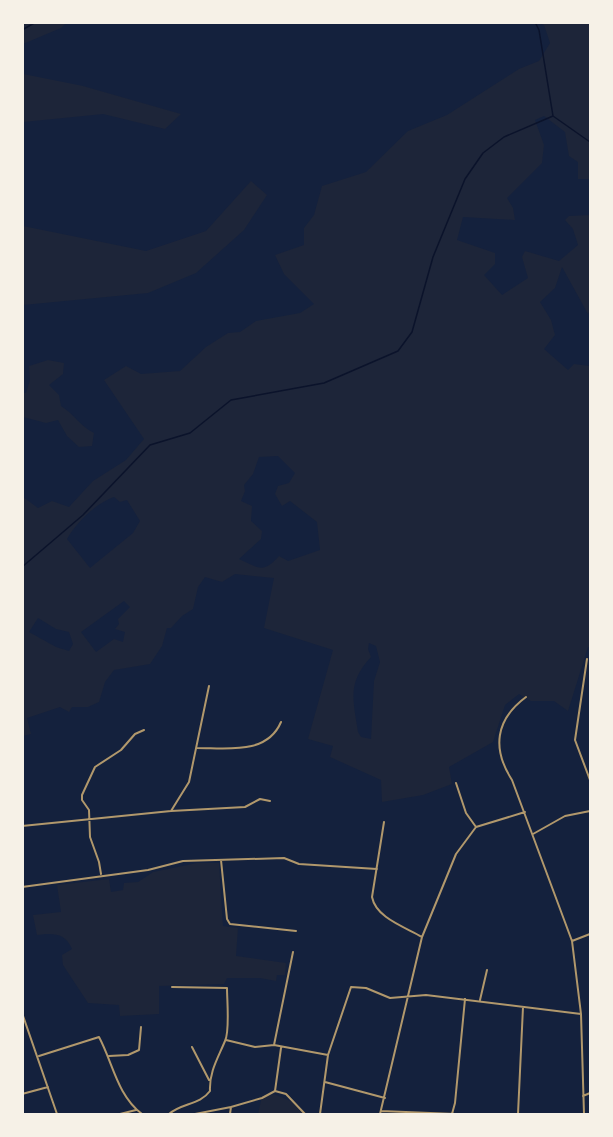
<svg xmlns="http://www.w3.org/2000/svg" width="613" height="1137" viewBox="0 0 613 1137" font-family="'Noto Sans',sans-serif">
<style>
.green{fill:#1d2539;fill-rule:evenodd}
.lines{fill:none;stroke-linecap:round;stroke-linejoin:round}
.stream{stroke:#0b132b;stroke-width:1.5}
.minor{stroke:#b1986c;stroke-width:2}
</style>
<rect width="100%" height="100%" fill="#14213d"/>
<path class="green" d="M23 22H66V23L61 28 23 44Z
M539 23H590V179H578V162L569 156 565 132 544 116 535 120 544 145 542 163 507 198 513 208 515 220 463 217 457 240 495 253V264L484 275 502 295 528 278 522 257 525 251 559 261 578 245 573 229 565 220 569 216 590 215V310L588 314 562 267 555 288 540 302 551 320 555 335 544 349 568 370 574 364 590 366V647H588L568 711 554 701H531L519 694 505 705 493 742 449 767 452 784 423 795 382 802 381 780 330 757 333 746 308 739 333 650 264 628 274 578 235 574 222 582 205 577 198 587 193 609 182 616 171 628H167L162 646 150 664 114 670 105 682 99 702 88 707H72L69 712 60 707 27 718 31 734 23 736V497L38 508 52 501 69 507 93 481 126 460 144 439 104 380 126 366 141 374 180 371 206 347 228 333 240 332 256 321 300 313 314 304 284 274 275 255 304 245V228L314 215 322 186 366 172 408 131 447 115 519 69 539 61 550 43 544 25ZM278 456 295 473 289 483 278 486 275 494 282 506 290 501 317 522 320 550 288 561 279 556C263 574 259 568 239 559L261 539 262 531 251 521 252 506 241 501 245 491 244 485 253 474 259 457ZM114 497 120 502 127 500 140 521 133 533 90 568 67 539C76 523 96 503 114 497ZM124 601 130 607 118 619 119 624 115 629 125 632 123 642 114 639 96 652 81 632ZM38 618 56 629 69 632 73 644 69 651 56 647 29 632ZM369 643 376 646 380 662 374 681 371 739 361 737 358 732C353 699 347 683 371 657L368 649Z
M23 74 83 86 181 114 165 129 103 114 23 122Z
M251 181 267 195 244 230 196 273 148 293 23 305V226L146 251 206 231Z
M48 360 64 363 63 374 49 385 59 395 61 406C74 414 80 426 94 433L92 446 79 447 67 436 58 420 46 423 23 417V393H26L30 380 29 366Z
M197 863H219L223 926 238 928 236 956 286 963 285 975H277L276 981 260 978H227L224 984 159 986V1014L120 1016 119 1005 88 1003 63 965 62 955 72 949C65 932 52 933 37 935L33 915 61 912 57 885 109 879 111 892 123 890 124 883 138 882 153 872Z
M274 1094 293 1102 303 1114H258L262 1096Z"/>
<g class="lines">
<path class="stream" d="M535 22 539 30 553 116 590 142
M22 30 36 22
M22 567 83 515 150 445 190 433 231 400 324 383 398 351 412 332 433 257 465 179 483 153 504 137 553 116"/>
<path class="minor" d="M587 659 575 740 590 780
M526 697C495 720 492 749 512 780L572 941 581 1014 584 1114
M197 748C227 748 267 755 281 722
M456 783 466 813 476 827
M171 811 245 807 260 799 270 801
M384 822 372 897C376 918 405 927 422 937
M22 826 171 811 189 782 209 686
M533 834 565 816 590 811
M221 860 227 919 230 924 296 931
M101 874 99 862 90 837 89 810 82 800V795L95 767 121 750 135 734 144 730
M22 887 148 870 183 861 284 858 299 864 377 869
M572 941 590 934
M480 1000 487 970
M22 1013 57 1114
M226 1040 255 1047 274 1045 328 1055
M274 1045 293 952
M192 1047 209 1080
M39 1056 99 1037C113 1063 117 1095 142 1114
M109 1056 128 1055 139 1050 141 1027
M325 1082 385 1098
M275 1091 286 1094 305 1114
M22 1094 48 1087
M583 1096 590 1093
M231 1107 262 1098 275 1091 281 1048
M381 1111 455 1114
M120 1114 136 1110
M169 1114C181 1103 200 1105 210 1091 209 1072 218 1058 225 1041 230 1031 227 1001 227 988L172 987
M195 1114 231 1107 230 1114
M320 1114 328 1055 351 987 366 988 390 998 426 995 581 1014
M380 1114 422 937 456 854 476 827 525 812
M452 1114 455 1103 465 999
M518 1114 523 1007"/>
</g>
<rect width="613" height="1137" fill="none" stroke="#f6f1e7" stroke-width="48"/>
</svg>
